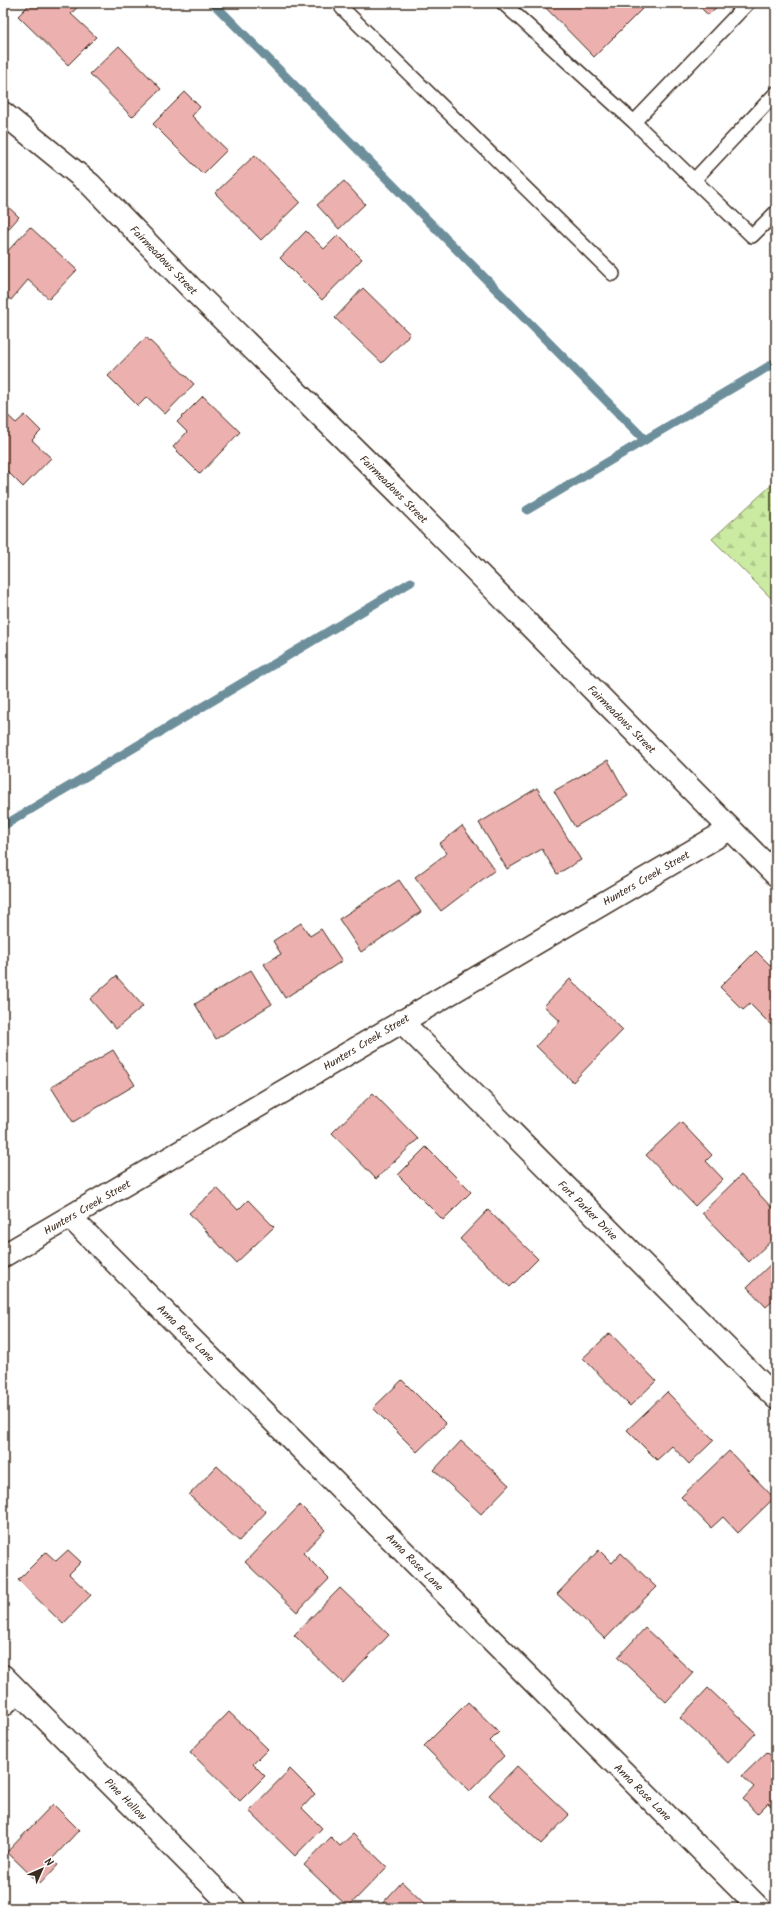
<svg xmlns="http://www.w3.org/2000/svg" width="779" height="1911" viewBox="0 0 779 1911" font-family="Kalam,sans-serif">
<style>
.forest{fill:url(#forest-firs);stroke:#838a60}
.lines{fill:none;stroke-linecap:round;stroke-linejoin:round}
.stream{stroke:#6d8f9b;stroke-width:9}
.building{fill:#ecb1ae;stroke:#3b2a1e}
.lane-casing{stroke:#3b2a1e;stroke-width:16}
.street-casing{stroke:#3b2a1e;stroke-width:25}
.lane{stroke:#fff;stroke-width:13}
.street{stroke:#fff;stroke-width:22}
.labels{text-anchor:middle;stroke-width:3;stroke-linejoin:round;paint-order:stroke}
.street-label{font-size:11px;fill:#3b2a1e;stroke:#fff}
</style>
<defs>
<pattern id="forest-firs" width="22" height="20" patternUnits="userSpaceOnUse"><rect width="22" height="20" fill="#cbeaa2"/><path d="M5 1l3.5 6h-7zM16 11l3.5 6h-7z" fill="#afc98b"/></pattern>
</defs>
<rect width="100%" height="100%" fill="#fff"/>
<filter id="ink" filterUnits="userSpaceOnUse"><feTurbulence type="fractalNoise" baseFrequency=".025" numOctaves="2"/><feDisplacementMap in="SourceGraphic" scale="8" xChannelSelector="R" yChannelSelector="G"/><feConvolveMatrix kernelMatrix="1 2 1 2 8 2 1 2 1" color-interpolation-filters="sRGB"/></filter>
<g filter="url(#ink)">
<path class="forest" d="M776 481V603L712 539Z"/>
<g class="lines">
<path class="stream" d="M213 3 645 440
M527 510 776 362
M3 826 411 582"/>
</g>
<path class="building" d="M31 3H81L71 14 96 37 68 65 18 16Z
M541 3H648L594 57Z
M696 3H721L708 15Z
M119 46 161 89 132 117 90 74Z
M185 92 200 107 192 116 227 150 203 174 153 124Z
M255 155 300 202 261 240 215 193Z
M344 181 365 204 339 229 317 205Z
M3 202 19 217 3 235Z
M30 227 77 270 49 299 28 280 11 300 3 293V256Z
M306 231 324 249 338 235 362 259 322 300 280 258Z
M363 288 410 334 382 363 335 318Z
M146 337 194 384 165 414 147 397 138 406 108 376Z
M203 396 240 432 200 474 173 447 187 432 177 422Z
M3 411 16 423 25 415 41 431 32 440 51 458 23 487 3 467Z
M608 760 628 796 575 827 554 791Z
M537 788 581 860 557 874 542 849 507 869 479 823Z
M462 826 495 870 441 911 415 877 447 853 439 844Z
M399 880 421 912 361 952 339 919Z
M301 923 310 936 321 929 342 961 285 998 264 964 281 954 273 941Z
M756 951 776 971V1020L771 1025 750 1004 743 1010 720 987Z
M251 970 272 1004 216 1039 195 1004Z
M116 976 143 1006 116 1029 90 999Z
M570 979 623 1030 573 1082 536 1046 560 1021 544 1006Z
M113 1050 135 1085 73 1122 51 1087Z
M373 1093 418 1139 376 1179 332 1133Z
M681 1122 712 1155 706 1161 723 1179 695 1206 646 1155Z
M426 1147 471 1192 443 1220 398 1175Z
M741 1175 776 1212V1236L749 1262 702 1213Z
M217 1188 238 1210 248 1200 274 1227 236 1263 189 1213Z
M488 1210 538 1259 510 1287 460 1239Z
M776 1259V1298L766 1307 747 1287Z
M610 1333 656 1381 630 1406 583 1358Z
M402 1380 446 1424 417 1452 373 1408Z
M667 1392 714 1440 689 1464 672 1446 657 1460 627 1430Z
M461 1441 509 1485 481 1514 434 1470Z
M729 1451 774 1498 738 1533 723 1517 711 1528 681 1497Z
M217 1466 266 1512 239 1541 189 1495Z
M300 1505 325 1530 303 1553 329 1579 297 1612 245 1562Z
M68 1550 81 1562 69 1574 91 1595 63 1624 18 1580 46 1552 56 1561Z
M599 1550 612 1563 621 1553 656 1587 605 1639 557 1594Z
M340 1588 389 1635 343 1683 294 1635Z
M645 1628 693 1673 666 1702 618 1657Z
M708 1688 756 1733 728 1763 680 1718Z
M468 1702 499 1732 490 1741 504 1756 470 1791 424 1746Z
M229 1712 268 1749 253 1764 265 1776 240 1801 190 1752Z
M767 1752 776 1761V1811L768 1803 757 1814 743 1799 754 1787 742 1776Z
M517 1766 569 1815 541 1844 489 1795Z
M290 1769 315 1794 302 1808 322 1828 295 1856 249 1811Z
M53 1804 79 1830 52 1859 58 1865 40 1884 7 1852Z
M353 1834 387 1867 348 1907 304 1865 331 1837 340 1846Z
M402 1882 429 1908H378Z"/>
<g class="lines">
<g class="lane-casing">
<path id="lane" d="M343 3 342 8 613 274
M503 3 634 122 752 236 776 212
M634 122 748 3
M694 180 776 93"/>
</g>
<g class="street-casing">
<path id="street" d="M3 113 90 184 192 289 398 492 776 875
M401 1021 776 1398
M70 1217 759 1908
M3 1256 730 829
M3 1676 234 1908
M3 1705 18 1691"/>
</g>
<use href="#lane" class="lane"/>
<use href="#street" class="street"/>
</g>
</g>
<g class="labels">
<g class="street-label">
<text transform="translate(164 260) rotate(46)" y="4">Fairmeadows Street</text>
<text transform="translate(394 489) rotate(45)" y="4">Fairmeadows Street</text>
<text transform="translate(622 719) rotate(45)" y="4">Fairmeadows Street</text>
<text transform="translate(646 878) rotate(-30)" y="4">Hunters Creek Street</text>
<text transform="translate(366 1042) rotate(-31)" y="4">Hunters Creek Street</text>
<text transform="translate(87 1207) rotate(-30)" y="4">Hunters Creek Street</text>
<text transform="translate(588 1210) rotate(45)" y="4">Fort Parker Drive</text>
<text transform="translate(186 1333) rotate(45)" y="4">Anna Rose Lane</text>
<text transform="translate(415 1562) rotate(45)" y="4">Anna Rose Lane</text>
<text transform="translate(643 1792) rotate(45)" y="4">Anna Rose Lane</text>
<text transform="translate(126 1799) rotate(45)" y="4">Pine Hollow</text>
</g>
</g>
<rect width="779" height="1911" fill="none" stroke="#fff" stroke-width="16"/>
<rect x="8" y="8" width="763" height="1895" fill="none" stroke="#3b2a1e" stroke-width="1.5" filter="url(#ink)"/>
<g transform="translate(42 1869) rotate(45)" stroke="#ffffff" stroke-width="3" paint-order="stroke">
<path d="M0-3L7 15L0 10L-7 15Z" fill="#3b2a1e"/>
<text y="-6" font-size="11" font-weight="bold" text-anchor="middle" fill="#3b2a1e">N</text>
</g>
</svg>
